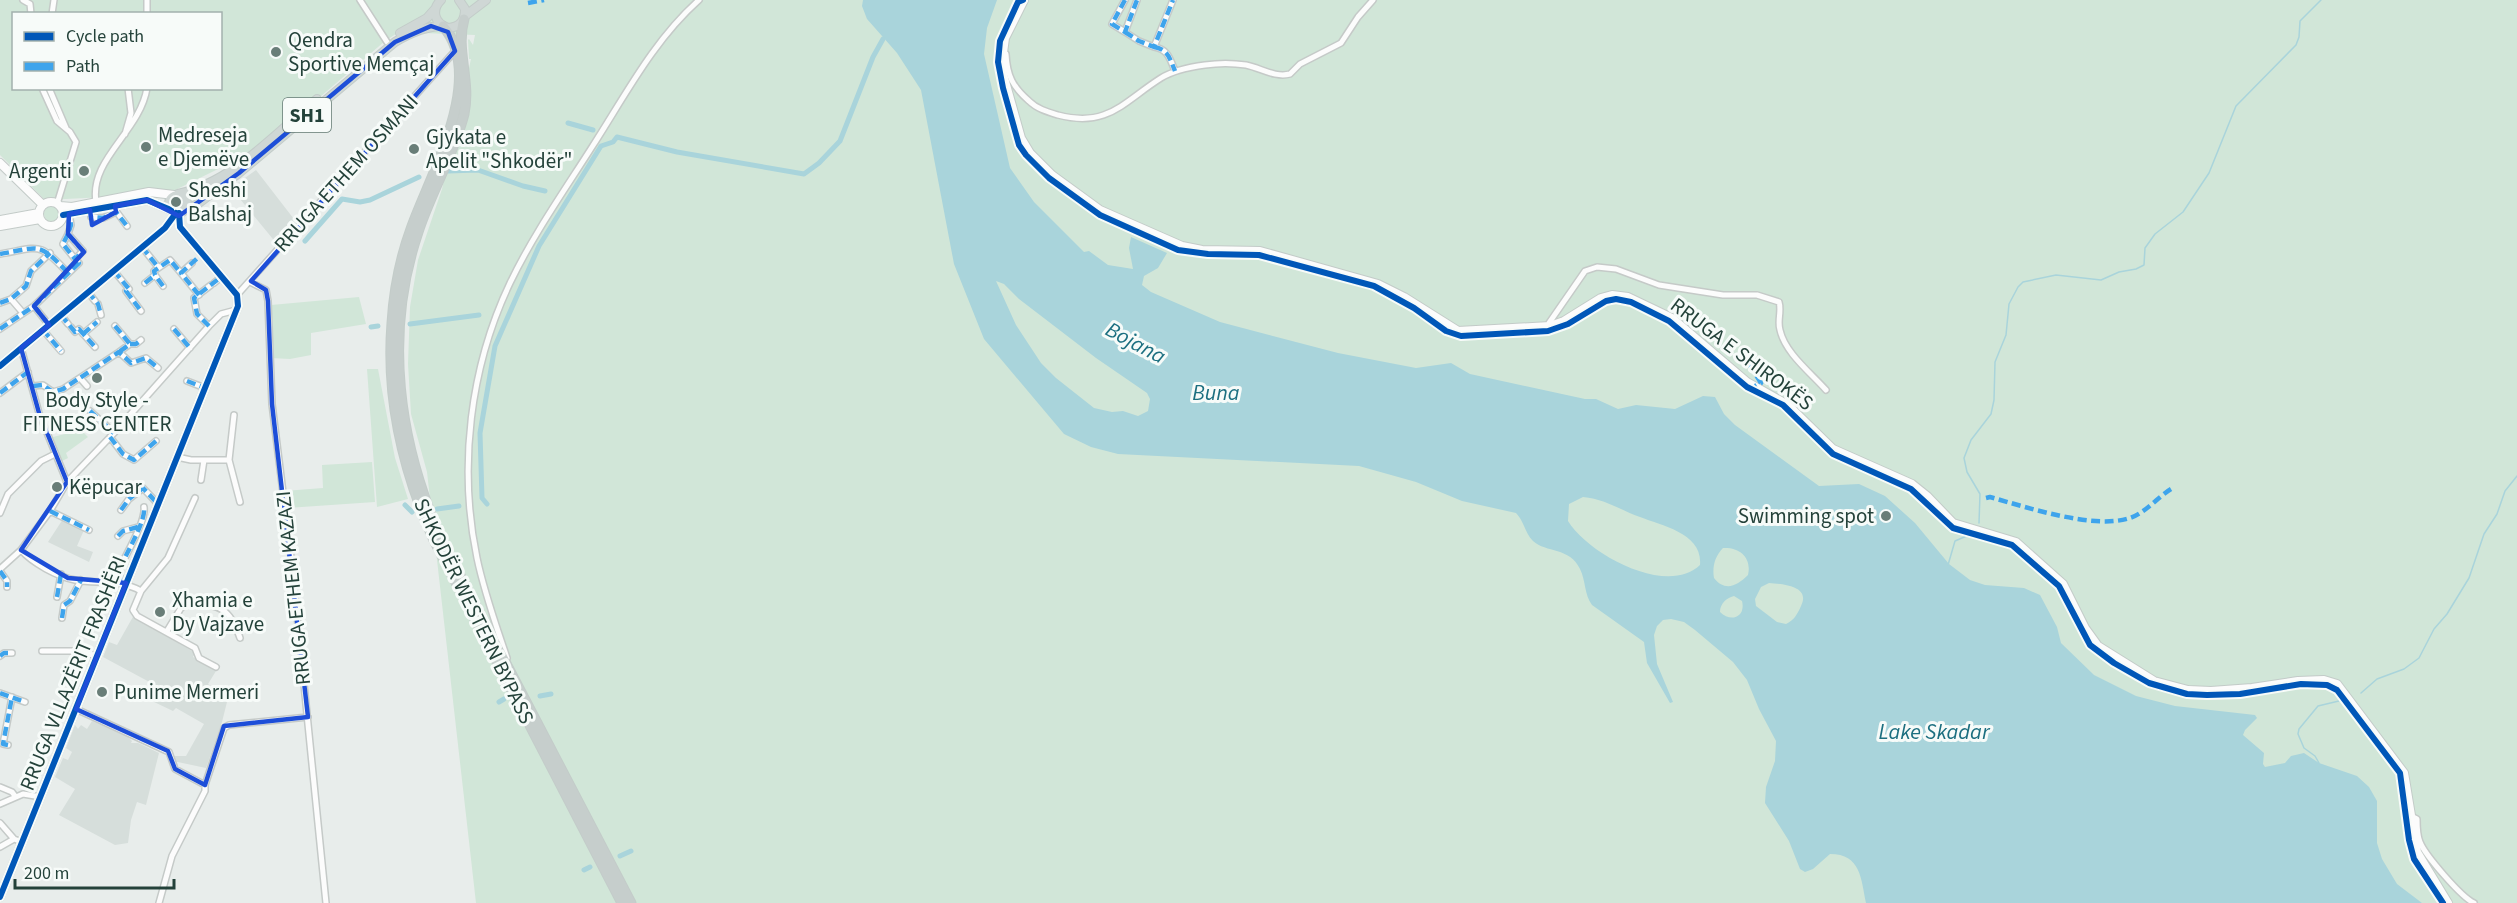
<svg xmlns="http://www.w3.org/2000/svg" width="2517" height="903" viewBox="0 0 2517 903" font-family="'Source Sans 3',sans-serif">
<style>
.built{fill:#d6dedb}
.green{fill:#d1e6d8;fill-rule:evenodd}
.water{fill:#a9d4db;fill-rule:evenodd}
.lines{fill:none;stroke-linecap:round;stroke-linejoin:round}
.stream{stroke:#a9d4db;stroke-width:1.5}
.canal{stroke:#a9d4db;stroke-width:5}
.minor-casing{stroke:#c5cac8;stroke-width:8}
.secondary-casing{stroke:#c3cbc8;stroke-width:10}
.primary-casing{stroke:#c3ccc9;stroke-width:10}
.trunk-casing{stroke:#c3ccc9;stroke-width:11}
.minor{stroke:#fcfcfc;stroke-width:5}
.secondary{stroke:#fcfcfc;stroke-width:8}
.primary{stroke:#cfd7d5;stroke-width:8}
.trunk{stroke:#c6cecc;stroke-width:9}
.quiet{stroke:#3ea4ec;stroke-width:4.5;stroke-dasharray:9 4.5;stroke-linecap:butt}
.cycleway-casing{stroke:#f7fbf9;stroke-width:10}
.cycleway{stroke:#0057b8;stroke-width:6}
.marked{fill:none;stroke:#1d4ed8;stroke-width:4.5;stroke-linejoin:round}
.poi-dot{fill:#697e78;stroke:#f7fbf9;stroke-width:2}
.labels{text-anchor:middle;stroke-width:6;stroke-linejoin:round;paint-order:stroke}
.shield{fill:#f7fbf9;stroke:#637a73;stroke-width:1.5}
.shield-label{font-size:20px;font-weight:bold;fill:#24423a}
.poi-label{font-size:21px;fill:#24423a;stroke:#f7fbf9;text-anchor:start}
.street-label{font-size:21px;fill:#24423a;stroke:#f7fbf9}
.water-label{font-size:22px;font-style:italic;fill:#1c6f80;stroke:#f7fbf9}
</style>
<rect width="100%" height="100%" fill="#e8edeb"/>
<path class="built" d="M256 170 297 223 277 244 231 188Z
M63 519 84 530 77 546 93 552 89 562 48 542Z
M134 615 173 636 172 639 195 653 193 657 211 667 216 671 208 684 228 698 222 722 206 768 173 761V756H186L204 724 176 708 173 711 152 701 155 685 103 657 109 642 117 645Z
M92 721 128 737 132 741 131 743H138L159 753 146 805 137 802 131 820 128 843 115 845 59 815 75 789 55 777 63 758 68 760 72 752 66 748 75 725 78 729 81 725 87 729Z"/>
<path class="green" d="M0 0H2517V903H476L427 472 411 414 408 364 410 307 418 260 442 189 471 59H469L468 40 469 39 473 45 475 35 399 32 385 41 261 148 167 194 45 200 0 155ZM14 14H220V88H14Z
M44 214a8 8 0 1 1 16 0a8 8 0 1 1-16 0Z
M359 297 366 324 311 333V355L290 359 271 358 273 325 271 305Z
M367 369H378L395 458 408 499 377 507Z
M81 430 88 437 66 453 68 458 62 461 53 437Z
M372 462 375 502 287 508 284 491 323 488 322 465Z"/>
<path class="water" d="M863 0H997L987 28 984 54 1010 168 1034 202 1084 252 1089 251 1108 265 1133 269 1129 248 1131 237 1167 253 1158 268 1144 276 1142 285 1151 292 1220 322 1338 353 1416 368 1451 363 1470 374 1585 399H1596L1618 409 1636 405 1675 409 1703 396 1715 397 1724 414 1735 425 1819 486 1859 484 1885 496 1915 523 1949 564 1970 580 1985 585 2024 588 2040 595 2057 627 2061 643 2094 675 2136 696 2175 706 2255 715 2257 718 2245 730 2243 735 2264 753 2263 764 2265 767 2285 763 2291 756 2304 753 2319 763 2357 776 2369 787 2377 801V843L2382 859 2397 884 2422 903H1866C1861 879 1861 854 1830 854L1813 869 1805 872 1800 869 1789 841 1765 803 1766 787 1775 761 1776 741 1759 709 1747 680 1733 662 1695 630 1684 622 1671 619 1663 620 1657 626 1654 635 1657 664 1673 702 1670 703 1647 663 1644 642 1592 605C1584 594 1586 581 1580 569 1570 547 1546 553 1533 541 1525 533 1524 521 1516 513L1462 501 1416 482 1359 466 1118 454 1091 447 1064 434 984 339 954 264 921 90 897 53 867 19 862 6ZM996 281 1004 284 1019 299 1096 358 1147 393 1150 399 1148 411 1138 416 1123 411 1112 412 1094 408 1056 378 1041 363 1016 325ZM1583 497C1605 499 1620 510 1640 517 1662 526 1703 533 1700 565 1667 597 1588 554 1568 521L1569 504ZM1723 548C1740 547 1752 558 1748 575 1737 586 1725 592 1714 578 1712 567 1715 556 1723 548ZM1769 583C1783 584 1811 586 1801 606 1797 615 1794 620 1786 624L1777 622 1756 606 1755 599 1761 587ZM1734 596 1742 601C1746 617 1731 623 1720 612 1720 604 1726 598 1734 596Z"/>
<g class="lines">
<path class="stream" d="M1979 523 1980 494 1967 472 1964 458 1971 440 1991 414 1994 400 1995 362 2006 335 2009 304 2018 287 2023 282 2056 275 2101 280 2119 272 2136 269 2144 265 2145 248 2155 234 2183 212 2209 173 2236 106 2296 45 2299 37 2300 21 2321 0
M1948 565 1955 541 1969 535
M2361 693 2377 679 2404 669 2419 658 2434 629 2447 614 2469 578 2484 534 2497 514 2505 491 2517 476
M2319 763 2315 756 2304 748 2298 734 2299 729 2318 706 2343 700"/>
<path class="canal" d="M568 123 593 130
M448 171 478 170 523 186 545 191
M305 241 342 199 360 202 370 200 419 177
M410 324 479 315
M371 327 378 326
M487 504 482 498 480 433 495 346 539 246 601 146 613 142 617 137 677 152 804 174 819 163 840 141 873 57 883 39
M405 505 412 512
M437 509 459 506
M540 696 551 694
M499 702 504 699
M620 856 631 851
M584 870 590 867"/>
<g class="minor-casing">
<path id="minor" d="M23 0 30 4 31 14
M360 0 387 42
M1125 0 1112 24 1125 32 1137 0
M52 14 54 0
M147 14V0
M1125 32 1139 41 1154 47 1173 0
M1154 47C1168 49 1170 59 1175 71
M1006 54C1007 76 1013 87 1029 101 1037 109 1048 112 1058 115 1108 128 1123 102 1161 78 1174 70 1190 67 1205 65 1218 63 1233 63 1246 65 1261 68 1275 78 1290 74L1300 64 1341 43 1358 17 1373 0
M42 88 57 121 70 132 76 142 57 204
M49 88 66 128
M125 134 131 113 128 88
M96 202C89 159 140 132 147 88
M90 210 91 217 103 218 116 212
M116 211 127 226
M68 234 63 244 75 259 83 251 68 234 71 225 69 214
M142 247 158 267
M0 254C41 247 38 241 68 273
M192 263 181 273 199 295
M114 271 129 289 126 291 141 311
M250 282 266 290 268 301 272 404 292 565 326 903
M145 283 155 275
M214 283 221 277
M163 286 155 275 154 271 170 260 181 273
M88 292 95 301
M237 295 455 51
M11 299 23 313
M0 303 11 299 26 286 31 271 50 253
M98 304 101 315
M34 306 49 325
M61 315 68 324
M115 326 130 344 119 352
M209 326 197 314 194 298 211 285
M71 327 75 332 79 329 95 347
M1549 327V323L1585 271 1597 267 1616 269 1659 285 1723 295H1757L1779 302C1782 311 1777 321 1780 330 1785 353 1811 373 1826 390
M0 329 34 306 79 263 75 259
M174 329 190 348
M43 330 61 351
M83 334 97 322
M130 344H136L141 340
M21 348 39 413 67 482
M80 378 87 386
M187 381 205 388
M33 386 43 385 53 392 63 389 119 352 131 363 146 358 158 368
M0 393 28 372
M90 411 114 433
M234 415 229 460 240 502
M110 437 123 454 134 460 156 441
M177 457 191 460H229
M201 480 204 460
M195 498 168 558 141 591 133 610 137 616 195 648 199 658 216 667
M121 510 129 499 143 488 158 504
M50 511 89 530
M0 513 8 494 41 461 55 454
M118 536 123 531 138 527
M21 550C32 563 58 577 75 580 98 584 120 579 141 591
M0 569 21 550 50 511 67 482 114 433 209 326 221 314 236 310
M0 571 7 581V587
M119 582C121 576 119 569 122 564 128 550 146 521 144 507
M57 597 61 574
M62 618 64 605 70 601 81 580
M167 631 181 608 190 602C220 606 230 607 240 638
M42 651H78L97 656
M0 656 4 653H12
M507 658C496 625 484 592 477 558 458 467 470 367 510 283 533 235 564 191 592 147 625 96 653 41 699 0
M0 693 25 702
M76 709 169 752 175 769 205 785
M8 745 3 744 12 697
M0 787 12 792 15 796
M0 804 23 794 41 797
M2411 816 2417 819C2417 827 2417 835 2420 842 2425 855 2461 897 2474 903
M0 823 14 839 22 842
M0 847 14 839
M159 903 172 856 205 791V785L224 728 229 725 308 717"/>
</g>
<g class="secondary-casing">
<path id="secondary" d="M1024 0 1005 38 1002 60 1003 74 1021 138 1030 153 1052 175 1100 210 1182 246 1202 250 1260 251 1378 284 1404 297 1458 331 1550 326 1564 321 1601 298 1612 295 1628 297 1672 318 1747 382 1788 405 1833 449 1912 484 1927 496 1953 523 2016 542 2063 584 2085 628 2098 646 2154 681 2188 690 2211 691 2252 688 2298 681 2324 680 2337 684 2404 773 2417 852 2448 903
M0 163 43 205
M39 214a12 12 0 1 1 24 0a12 12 0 1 1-24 0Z
M60 206 72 207 149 192 174 195
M63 215 147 200 171 210
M0 220 39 213
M0 226 40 219
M0 897 238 306 237 295 180 227 179 213"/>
</g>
<g class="primary-casing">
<path id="primary" d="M441 0C431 10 434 23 448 28 460 27 465 21 465 9L459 0
M465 16 486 0
M400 33 427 18 435 9
M178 194C233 182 275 134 317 99
M169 204a9 9 0 1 1 18 0a9 9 0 1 1-18 0Z
M185 209 196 205 239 173 395 42C410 33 425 26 443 26
M0 366 165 228 176 213"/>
</g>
<g class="trunk-casing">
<path id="trunk" d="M464 19C455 50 471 80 464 114 454 154 431 192 418 232 383 335 398 443 442 541L631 903
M443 26C488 77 429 177 411 229 400 259 394 291 392 323 386 399 403 471 434 540L622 903"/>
</g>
<use href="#minor" class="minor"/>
<use href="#secondary" class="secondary"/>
<use href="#primary" class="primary"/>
<use href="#trunk" class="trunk"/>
<path class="quiet" d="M1125 0 1112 24 1125 32 1137 0
M528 3 544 0
M1125 32 1139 41 1154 47 1173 0
M1154 47C1168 49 1170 59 1175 71
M115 206 116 212 127 226
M90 210 91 217 103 218 116 212
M68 234 63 244 75 259 83 251 68 234 71 225 69 214
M142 247 158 267
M0 254C41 247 38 241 68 273
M114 271 129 289 126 291 141 311
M145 283 155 275
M163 286 155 275 154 271 170 260 181 273
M88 292 98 304 101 315
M199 295 181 273 202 254
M0 303 11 299 26 286 31 271 50 253
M34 306 49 325
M61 315 75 332 79 329 95 347
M115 326 130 344 119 352
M209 326 197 314 194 298 221 277
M0 329 34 306 79 263 75 259
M174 329 190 348
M43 330 61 351
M83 334 97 322
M130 344H136L141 340
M1742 353 1761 383 1755 386
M187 381 205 388
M33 386 43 385 53 392 63 389 119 352 131 363 146 358 158 368
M0 393 28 372
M90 411 114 433
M110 437 123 454 134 460 156 441
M1986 498 1990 497C2026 507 2094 530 2130 518 2145 513 2158 497 2171 489
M121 510 129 499 143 488 158 504
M50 511 89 530
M118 536 123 531 138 527
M0 571 7 581V587
M119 582C121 576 119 569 122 564 128 550 146 521 144 507
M57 597 61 574
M62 618 64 605 70 601 81 580
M0 656 4 653H12
M0 693 25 702
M8 745 3 744 12 697"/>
<g class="cycleway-casing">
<path id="cycleway" d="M1023 0 1018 2 1000 41 998 62 1003 88 1019 145 1026 155 1049 178 1100 215 1178 250 1208 254 1259 255 1374 286 1414 308 1446 331 1461 336 1548 331 1568 324 1606 301 1616 299 1631 302 1669 321 1747 387 1783 405 1833 454 1911 489 1953 528 2012 545 2059 586 2090 645 2114 663 2149 683 2187 694 2207 695 2240 694 2301 684 2327 685 2337 690 2400 773 2409 840 2414 859 2443 903
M63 215 147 200 171 210
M0 366 165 228 176 213
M0 897 238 306 237 295 180 227 179 213"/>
</g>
<use href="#cycleway" class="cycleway"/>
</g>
<path class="marked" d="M431 26 448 32 455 51 251 281 266 290 268 301 272 404 308 717 224 726 205 785 175 769 168 751 76 709 126 583 68 578 21 550 67 482 39 413 21 348 49 325 34 306 84 252 68 234 69 214 90 210 92 225 116 212 115 206 147 200 179 216 239 173 395 42Z"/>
<g class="poi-dot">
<circle cx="276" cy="52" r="6"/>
<circle cx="146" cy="147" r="6"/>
<circle cx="414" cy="149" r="6"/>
<circle cx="84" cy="171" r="6"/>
<circle cx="176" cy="202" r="6"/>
<circle cx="97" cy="378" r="6"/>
<circle cx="57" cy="487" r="6"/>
<circle cx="1886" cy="516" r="6"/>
<circle cx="160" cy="612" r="6"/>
<circle cx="102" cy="692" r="6"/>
</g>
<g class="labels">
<rect class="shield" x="283" y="98" width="48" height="34" rx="4.5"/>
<g class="shield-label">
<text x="307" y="122">SH1</text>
</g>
<g class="poi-label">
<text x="288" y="47">Qendra<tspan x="288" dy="24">Sportive Memçaj</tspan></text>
<text x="158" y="142">Medreseja<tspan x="158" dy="24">e Djemëve</tspan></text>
<text x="426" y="144">Gjykata e<tspan x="426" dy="24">Apelit "Shkodër"</tspan></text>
<text x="72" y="178" text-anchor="end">Argenti</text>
<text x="188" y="197">Sheshi<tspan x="188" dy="24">Balshaj</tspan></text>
<text x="97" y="407" text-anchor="middle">Body Style -<tspan x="97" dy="24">FITNESS CENTER</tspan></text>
<text x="69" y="494">Këpucar</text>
<text x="1874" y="523" text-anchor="end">Swimming spot</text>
<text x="172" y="607">Xhamia e<tspan x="172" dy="24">Dy Vajzave</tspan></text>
<text x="114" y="699">Punime Mermeri</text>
</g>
<g class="street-label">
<text transform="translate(346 173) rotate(-48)" y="7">RRUGA ETHEM OSMANI</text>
<text transform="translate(1742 354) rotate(37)" y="7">RRUGA E SHIROKËS</text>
<text transform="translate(293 588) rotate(-96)" y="7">RRUGA ETHEM KAZAZI</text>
<text transform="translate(474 611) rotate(64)" y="7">SHKODËR WESTERN BYPASS</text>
<text transform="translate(73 673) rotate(-68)" y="7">RRUGA VLLAZËRIT FRASHËRI</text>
</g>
<g class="water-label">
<text transform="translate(1136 342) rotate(28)" y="8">Bojana</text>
<text x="1216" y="400">Buna</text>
<text x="1934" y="739">Lake Skadar</text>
</g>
</g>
<rect x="12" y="12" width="210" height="78" fill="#f7fbf9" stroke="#a3b1ad" stroke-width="1.5"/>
<rect x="24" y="32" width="30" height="9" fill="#0057b8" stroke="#a3b1ad" stroke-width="1.5"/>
<text x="66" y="42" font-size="18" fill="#24423a">Cycle path</text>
<rect x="24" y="62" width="30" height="9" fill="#3ea4ec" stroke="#a3b1ad" stroke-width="1.5"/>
<text x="66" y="72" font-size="18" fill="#24423a">Path</text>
<path d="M15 879v9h159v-9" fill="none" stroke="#24423a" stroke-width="3"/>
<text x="24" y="879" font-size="18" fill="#24423a" stroke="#f7fbf9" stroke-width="4.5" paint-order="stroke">200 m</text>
</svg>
